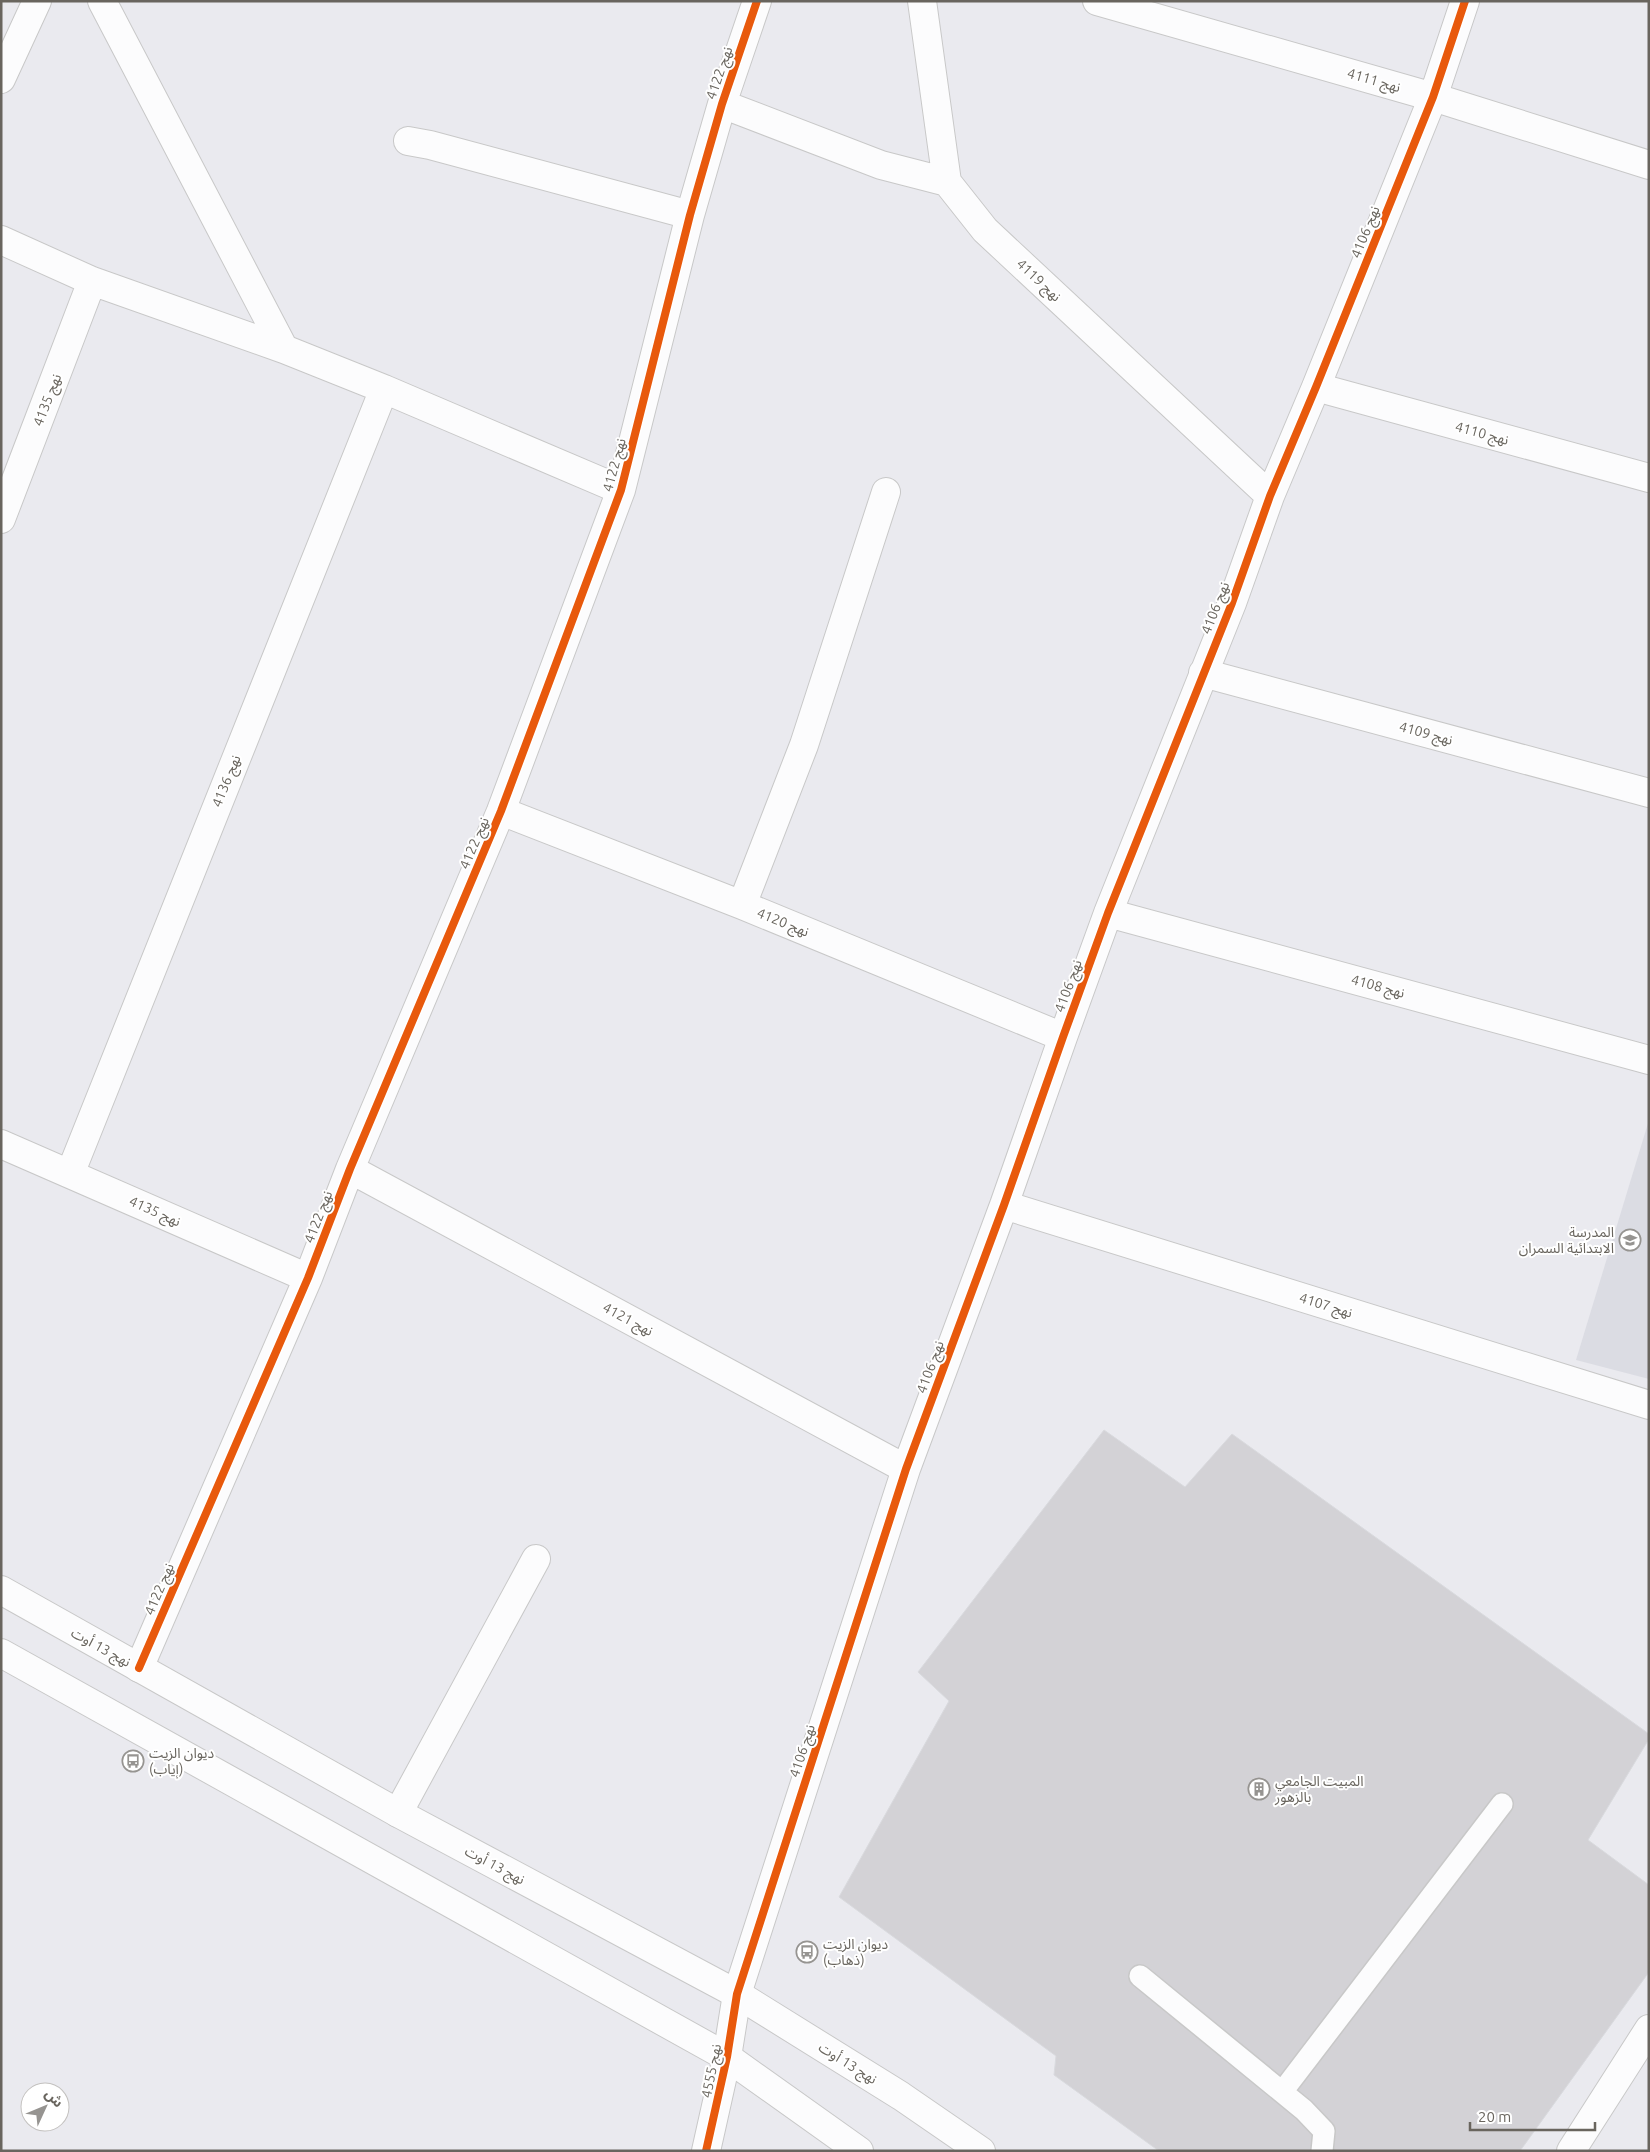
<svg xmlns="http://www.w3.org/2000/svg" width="1650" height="2152" viewBox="0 0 1650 2152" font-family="Ubuntu,'Noto Sans Arabic',sans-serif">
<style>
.education{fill:#dbdce3}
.building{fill:#d3d2d6;stroke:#d9dade}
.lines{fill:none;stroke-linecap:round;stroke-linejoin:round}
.service-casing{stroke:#c8c8c8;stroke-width:24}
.minor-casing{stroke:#c8c8c8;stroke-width:30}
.secondary-casing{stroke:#c8c8c8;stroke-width:30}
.service{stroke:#fcfcfd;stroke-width:21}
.minor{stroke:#fcfcfd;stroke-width:28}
.secondary{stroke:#fcfcfd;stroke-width:28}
.cycleway-casing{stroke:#fff;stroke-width:11}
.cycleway{stroke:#e8590c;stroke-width:8}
.labels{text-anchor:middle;stroke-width:4;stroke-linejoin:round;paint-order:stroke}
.street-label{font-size:14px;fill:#69655e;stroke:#fff}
.poi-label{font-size:14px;fill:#69655e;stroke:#fff;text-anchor:start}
</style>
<rect width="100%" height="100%" fill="#eaeaef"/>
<path class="education" d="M1649 1120V1379L1576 1360Z"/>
<path class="building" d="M1104 1430 1185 1487 1232 1434 1649 1734V1739L1588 1840 1649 1885V1972L1520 2151H1159L1054 2075 1056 2056 839 1897 949 1701 918 1672Z"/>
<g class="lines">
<g class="service-casing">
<path id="service" d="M1140 1976 1304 2110 1324 2131 1322 2151
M1282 2092 1502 1804"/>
</g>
<g class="minor-casing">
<path id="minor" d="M102 1 284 349
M922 1 947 182 985 230 1270 496
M1097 1 1433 97 1649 165
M1 79 37 1
M722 104 881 165 947 182
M408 141 430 145 690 215
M1 240 92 281 284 349 384 389 621 490
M1316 387 1649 478
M1 519 92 281
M1203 673 1649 793
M501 811 742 905 1063 1037
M742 905 804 745 886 492
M1108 913 1649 1060
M1 1144 308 1278
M350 1169 906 1469
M70 1174 384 389
M1004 1205 1649 1405
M139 1668 308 1278 350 1169 501 811 621 490 690 215 722 104 757 1
M398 1813 536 1559
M706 2151 727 2057 737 1994 906 1469 1004 1205 1063 1037 1108 913 1232 603 1270 496 1316 387 1433 97 1465 1
M1571 2151 1649 2029"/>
</g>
<g class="secondary-casing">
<path id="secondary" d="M1 1590 398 1813 737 1994 901 2096 981 2151
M1 1653 727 2057 859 2151"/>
</g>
<use href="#service" class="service"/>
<use href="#minor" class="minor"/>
<use href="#secondary" class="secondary"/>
<g class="cycleway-casing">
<path id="cycleway" d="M139 1668 308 1278 350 1169 501 811 621 490 690 215 722 104 757 1
M706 2151 727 2057 737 1994 906 1469 1004 1205 1063 1037 1108 913 1232 603 1270 496 1316 387 1433 97 1465 1"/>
</g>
<use href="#cycleway" class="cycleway"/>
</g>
<defs>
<g id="school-ring" transform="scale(1.125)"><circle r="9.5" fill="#fff" stroke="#969491" stroke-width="1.5"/><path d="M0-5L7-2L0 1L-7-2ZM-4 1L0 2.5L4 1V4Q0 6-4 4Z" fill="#969491"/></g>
<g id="bus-ring" transform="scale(1.125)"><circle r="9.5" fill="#fff" stroke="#969491" stroke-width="1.5"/><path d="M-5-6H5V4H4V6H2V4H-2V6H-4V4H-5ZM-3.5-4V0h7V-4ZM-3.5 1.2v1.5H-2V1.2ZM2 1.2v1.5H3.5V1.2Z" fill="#969491"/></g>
<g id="building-ring" transform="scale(1.125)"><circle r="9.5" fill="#fff" stroke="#969491" stroke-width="1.5"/><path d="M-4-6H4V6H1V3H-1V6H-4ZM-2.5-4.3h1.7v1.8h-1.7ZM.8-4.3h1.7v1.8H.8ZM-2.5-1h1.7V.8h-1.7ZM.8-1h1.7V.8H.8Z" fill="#969491"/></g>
</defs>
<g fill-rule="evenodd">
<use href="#school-ring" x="1630" y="1240"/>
<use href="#bus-ring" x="133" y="1761"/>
<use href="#building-ring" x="1259" y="1789"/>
<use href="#bus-ring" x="807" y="1952"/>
</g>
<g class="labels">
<g class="street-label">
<text transform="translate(719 73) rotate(-71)" y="5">نهج 4122</text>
<text transform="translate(1374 80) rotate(16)" y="5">نهج 4111</text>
<text transform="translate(1365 232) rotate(-68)" y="5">نهج 4106</text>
<text transform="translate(1039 280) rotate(43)" y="5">نهج 4119</text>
<text transform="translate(47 400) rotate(-69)" y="5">نهج 4135</text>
<text transform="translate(1482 433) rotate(15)" y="5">نهج 4110</text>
<text transform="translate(614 465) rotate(-75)" y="5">نهج 4122</text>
<text transform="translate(1215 608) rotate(-69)" y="5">نهج 4106</text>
<text transform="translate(1426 733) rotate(15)" y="5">نهج 4109</text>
<text transform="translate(226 781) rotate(-68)" y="5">نهج 4136</text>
<text transform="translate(474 843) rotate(-67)" y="5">نهج 4122</text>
<text transform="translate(783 922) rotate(22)" y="5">نهج 4120</text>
<text transform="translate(1068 986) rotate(-70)" y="5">نهج 4106</text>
<text transform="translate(1378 986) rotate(15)" y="5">نهج 4108</text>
<text transform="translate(155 1211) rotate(24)" y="5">نهج 4135</text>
<text transform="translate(318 1217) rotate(-69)" y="5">نهج 4122</text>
<text transform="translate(1326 1305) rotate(17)" y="5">نهج 4107</text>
<text transform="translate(628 1319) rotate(28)" y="5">نهج 4121</text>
<text transform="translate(930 1367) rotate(-70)" y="5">نهج 4106</text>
<text transform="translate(159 1589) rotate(-67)" y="5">نهج 4122</text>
<text transform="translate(101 1647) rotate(29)" y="5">نهج 13 أوت</text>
<text transform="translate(802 1751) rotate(-72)" y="5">نهج 4106</text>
<text transform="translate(495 1865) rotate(28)" y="5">نهج 13 أوت</text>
<text transform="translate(848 2063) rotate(32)" y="5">نهج 13 أوت</text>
<text transform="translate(711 2071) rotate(-79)" y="5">نهج 4555</text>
</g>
<g class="poi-label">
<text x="1614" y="1237" text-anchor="end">المدرسة<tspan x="1614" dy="16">الابتدائية السمران</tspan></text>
<text x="149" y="1758">ديوان الزيت<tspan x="149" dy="16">(إياب)</tspan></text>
<text x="1275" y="1786">المبيت الجامعي<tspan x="1275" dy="16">بالزهور</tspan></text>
<text x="823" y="1949">ديوان الزيت<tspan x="823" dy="16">(ذهاب)</tspan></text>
</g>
</g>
<rect width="1650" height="2152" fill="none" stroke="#69655e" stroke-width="5"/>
<g transform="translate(45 2107) rotate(46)"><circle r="24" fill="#ffffff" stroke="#c3c1bf"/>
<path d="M0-4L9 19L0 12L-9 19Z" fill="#969491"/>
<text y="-8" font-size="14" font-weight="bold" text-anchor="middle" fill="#69655e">ش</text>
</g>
<path d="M1470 2122v8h125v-8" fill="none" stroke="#69655e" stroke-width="2.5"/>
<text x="1478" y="2122" font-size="15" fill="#69655e" stroke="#ffffff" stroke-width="4" paint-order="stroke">20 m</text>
</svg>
